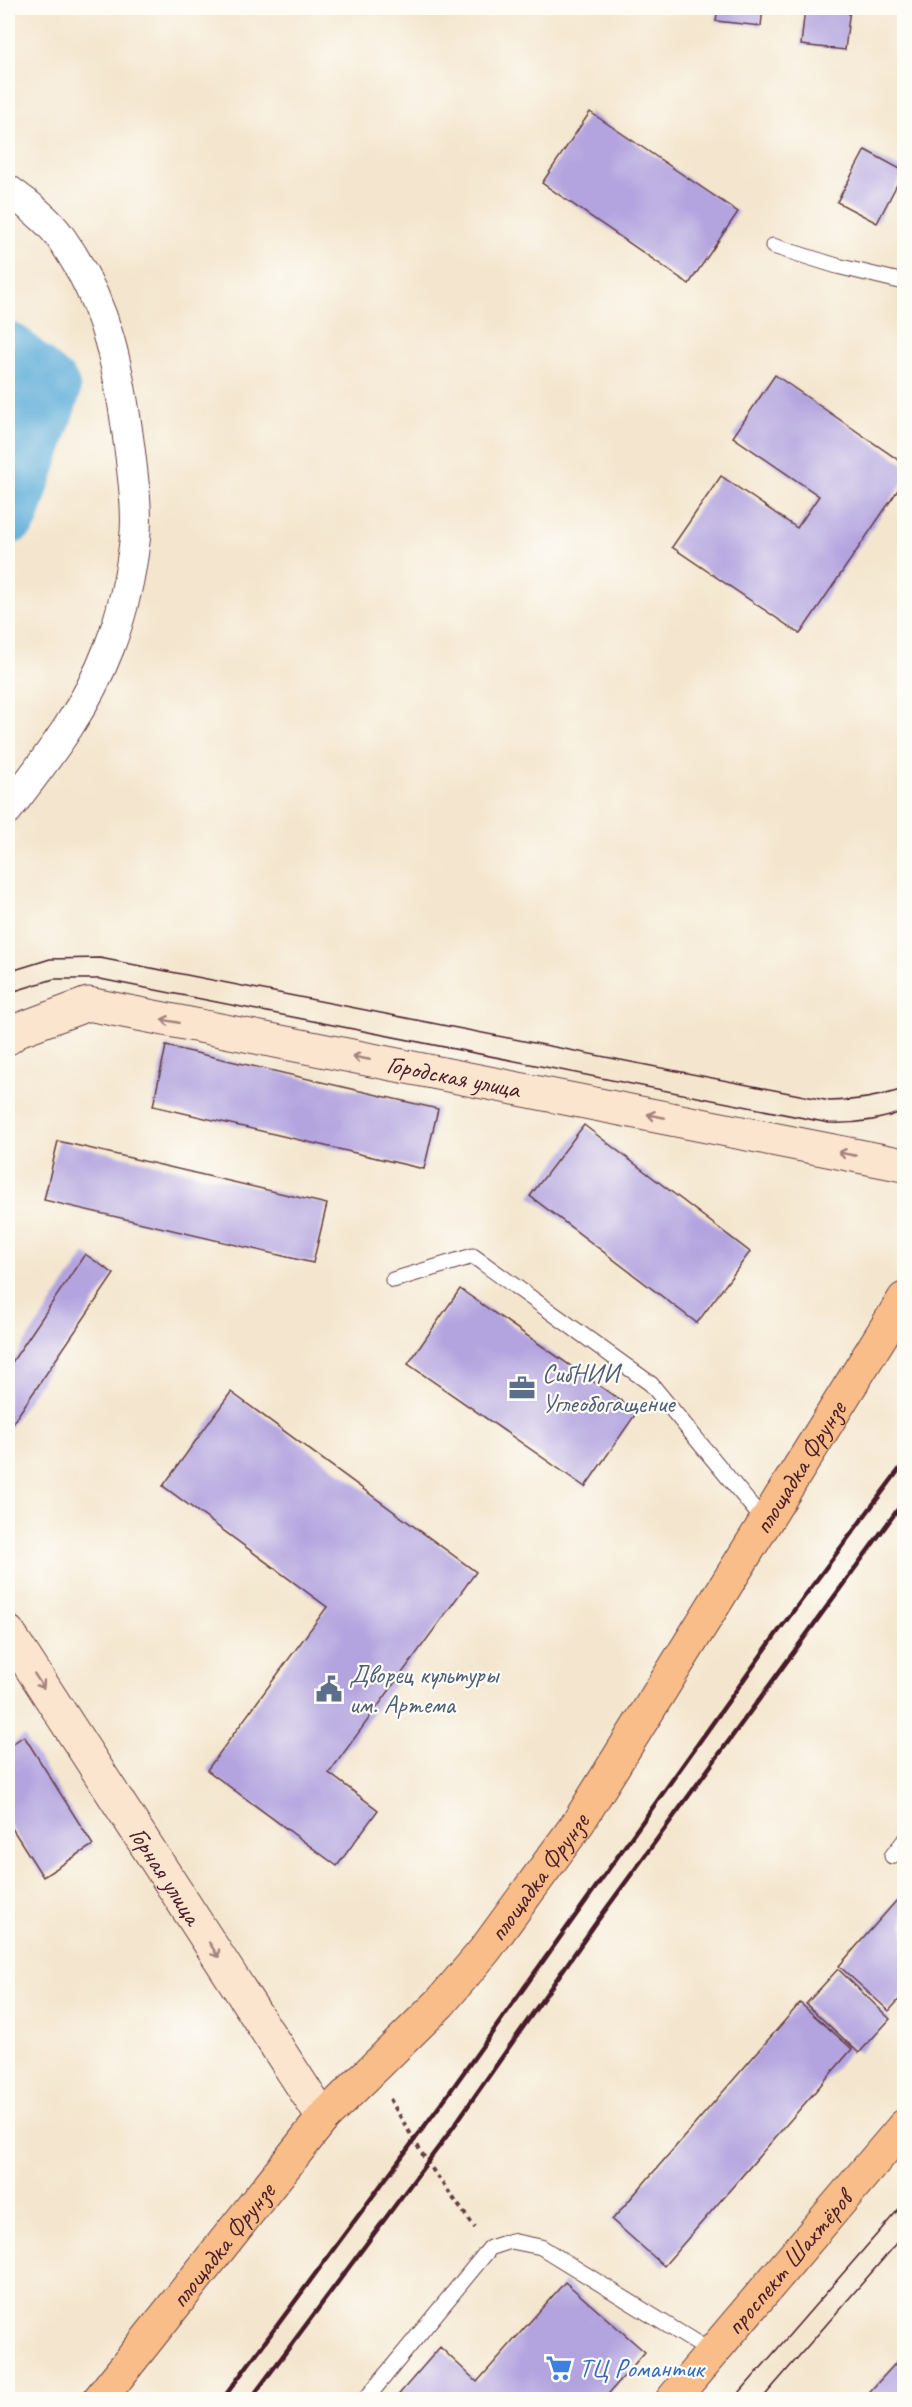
<svg xmlns="http://www.w3.org/2000/svg" width="912" height="2407" viewBox="0 0 912 2407" font-family="Caveat,sans-serif">
<style>
.lines{fill:none;stroke-linecap:round;stroke-linejoin:round}
.river{stroke:#5faed9;stroke-width:63}
.building{fill:#b3a4df}
.lane-casing{stroke:#643d43;stroke-width:17}
.street-casing{stroke:#643d43;stroke-width:32}
.secondary-casing{stroke:#643d43;stroke-width:35}
.primary-casing{stroke:#643d43;stroke-width:35}
.path{stroke:#643d43;stroke-width:4;stroke-dasharray:4.5 4.5;stroke-linecap:butt}
.lane{stroke:#fff;stroke-width:15}
.street{stroke:#fff;stroke-width:30}
.secondary{stroke:#fce5cf;stroke-width:33}
.primary{stroke:#f8bd88;stroke-width:33}
.tram{stroke:#4a1f2b;stroke-width:1.5}
.rail{stroke:#4a1f2b;stroke-width:4.5}
.oneway{stroke:#a3827d}
.labels{text-anchor:middle;stroke-width:4.5;stroke-linejoin:round;paint-order:stroke}
.street-label{font-size:26px;fill:#4a1f2b;stroke:#fdfcf7}
.service-label{font-size:26px;fill:#4e5e75;stroke:#fdfcf7;text-anchor:start}
.shop-label{font-size:26px;fill:#366cbe;stroke:#fdfcf7;text-anchor:start}
</style>
<rect width="100%" height="100%" fill="#fdfcf7"/>
<filter id="ink" filterUnits="userSpaceOnUse"><feTurbulence type="fractalNoise" baseFrequency=".0167" numOctaves="2"/><feDisplacementMap in="SourceGraphic" scale="12" xChannelSelector="R" yChannelSelector="G"/><feConvolveMatrix kernelMatrix="1 2 1 2 8 2 1 2 1" color-interpolation-filters="sRGB"/></filter>
<filter id="wash" filterUnits="userSpaceOnUse"><feTurbulence type="fractalNoise" baseFrequency=".008" numOctaves="4" result="noise"/><feDisplacementMap in="SourceGraphic" scale="24" xChannelSelector="R" yChannelSelector="G"/><feGaussianBlur stdDeviation="1.35" result="paint"/><feColorMatrix in="noise" values="0 0 0 0 0 0 0 0 0 0 0 0 0 0 0 0 0 1.4 0 .05"/><feComposite in="paint" operator="in"/></filter>
<g filter="url(#wash)">
<rect width="100%" height="100%" fill="#f4e6ce"/>
<g class="lines">
<path class="river" d="M8 354 49 390 8 513"/>
</g>
<g id="blocks">
<path class="building" d="M718 8H763L761 26 716 21Z
M805 8H850L845 50 801 45Z
M590 112 738 212 689 284 542 183Z
M865 150 904 171 877 223 837 202Z
M775 375 904 464V481L800 634 672 547 721 476 797 528 819 496 733 437Z
M166 1046 438 1109 424 1169 153 1106Z
M584 1125 750 1252 697 1323 530 1196Z
M58 1141 327 1204 313 1263 44 1200Z
M85 1254 114 1274 8 1430V1368Z
M460 1289 637 1412 585 1487 408 1364Z
M231 1392 476 1572 329 1773 378 1810 337 1866 207 1770 327 1607 163 1486Z
M24 1736 93 1845 43 1877 8 1822V1747Z
M904 1892V1994L889 2011 839 1966Z
M838 1969 890 2019 859 2053 806 2004Z
M800 2003 852 2049 664 2266 612 2220Z
M565 2282 645 2352 603 2400H394L440 2347 477 2382Z
M904 2354V2400H862Z"/>
</g>
</g>
<g filter="url(#ink)">
<use href="#blocks" fill-opacity="0" stroke="#643d43" stroke-width="1.5"/>
<g class="lines">
<g class="lane-casing">
<path id="lane" d="M773 246 837 266 904 282
M393 1280 473 1256 651 1384 765 1522
M892 1856 904 1841
M365 2400 490 2248 511 2241 541 2247 711 2352"/>
</g>
<g class="street-casing">
<path id="street" d="M8 190C26 203 48 219 61 238 108 304 120 373 130 452 133 478 138 512 135 538 131 574 122 614 109 648 85 711 48 757 8 809"/>
</g>
<g class="secondary-casing">
<g id="secondary">
<path id="s1" d="M8 1038 18 1030 88 1004 904 1165"/>
<path id="s2" d="M8 1632 323 2118"/>
</g>
</g>
<g class="primary-casing">
<g id="primary">
<path id="s3" d="M99 2400 323 2118 440 2003 485 1950 578 1823 904 1299"/>
<path id="s4" d="M672 2400 904 2126"/>
</g>
</g>
<path class="path" d="M390 2099 427 2162 475 2228"/>
<use href="#lane" class="lane"/>
<use href="#street" class="street"/>
<use href="#secondary" class="secondary"/>
<use href="#primary" class="primary"/>
<path class="tram" d="M8 972 50 959 100 958 830 1101C857 1101 879 1097 904 1089
M8 993 54 979H100L829 1123C856 1124 879 1121 904 1111
M733 2400 904 2203
M761 2400 904 2235"/>
<path class="rail" d="M222 2400 449 2093 777 1633 904 1463
M250 2400 449 2133 598 1920 904 1501"/>
</g>
<defs><path id="oneway-shaft" d="M-6 0H5M1.5-3L5.5 0L1.5 3" fill="none" stroke-width="1.6" stroke-linecap="round" stroke-linejoin="round" transform="scale(1.5)"/></defs>
<g class="oneway">
<use href="#oneway-shaft" transform="translate(170 1021) rotate(-169)"/>
<use href="#oneway-shaft" transform="translate(361 1058) rotate(-169)"/>
<use href="#oneway-shaft" transform="translate(656 1116) rotate(-169)"/>
<use href="#oneway-shaft" transform="translate(847 1154) rotate(-169)"/>
<use href="#oneway-shaft" transform="translate(39 1681) rotate(57)"/>
<use href="#oneway-shaft" transform="translate(214 1950) rotate(57)"/>
</g>
</g>
<defs>
<g id="office-bare" transform="scale(2.07)"><path d="M-6-3h4V-5.5h4V-3h4V5H-6ZM-1-4.5V-3h2v-1.5ZM-6 0V1H6V0Z" fill="#5c6f8a" stroke="#fdfcf7" stroke-width="2.5" paint-order="stroke"/></g>
<g id="civic-bare" transform="scale(2.07)"><path d="M-.6-6.5H3V-4.5H.6V-3L4-1V1h2V6H-6V1h2V-1L-.6-3ZM-1.2 2.5V6h2.4V2.5Z" fill="#5c6f8a" stroke="#fdfcf7" stroke-width="2.5" paint-order="stroke"/></g>
<g id="supermarket-bare" transform="scale(2.07)"><path d="M-6-5.5h2.5l.6 2H6L4.5 2H-2.5L-4.4-4H-6ZM-1.5 3.2a1.3 1.3 0 1 0 .1 0ZM3 3.2a1.3 1.3 0 1 0 .1 0Z" fill="#3f7fe0" stroke="#fdfcf7" stroke-width="2.5" paint-order="stroke"/></g>
</defs>
<g fill-rule="evenodd">
<use href="#office-bare" x="522" y="1388"/>
<use href="#civic-bare" x="329" y="1689"/>
<use href="#supermarket-bare" x="559" y="2368"/>
</g>
<g class="labels">
<g class="street-label">
<text dy="9" stroke="none"><textPath href="#s1" startOffset="460">Городская улица</textPath></text>
<text dy="9" stroke="none"><textPath href="#s3" startOffset="1170">площадка Фрунзе</textPath></text>
<text dy="9" stroke="none"><textPath href="#s2" startOffset="290">Горная улица</textPath></text>
<text dy="9" stroke="none"><textPath href="#s3" startOffset="684">площадка Фрунзе</textPath></text>
<text dy="9" stroke="none"><textPath href="#s3" startOffset="198">площадка Фрунзе</textPath></text>
<text dy="9" stroke="none"><textPath href="#s4" startOffset="180">проспект Шахтёров</textPath></text>
</g>
<g class="service-label">
<text x="542" y="1382">СибНИИ<tspan x="542" dy="30">Углеобогащение</tspan></text>
<text x="349" y="1683">Дворец культуры<tspan x="349" dy="30">им. Артема</tspan></text>
</g>
<g class="shop-label">
<text x="579" y="2377">ТЦ Романтик</text>
</g>
</g>
<rect width="912" height="2407" fill="none" stroke="#fdfcf7" stroke-width="30"/>
</svg>
